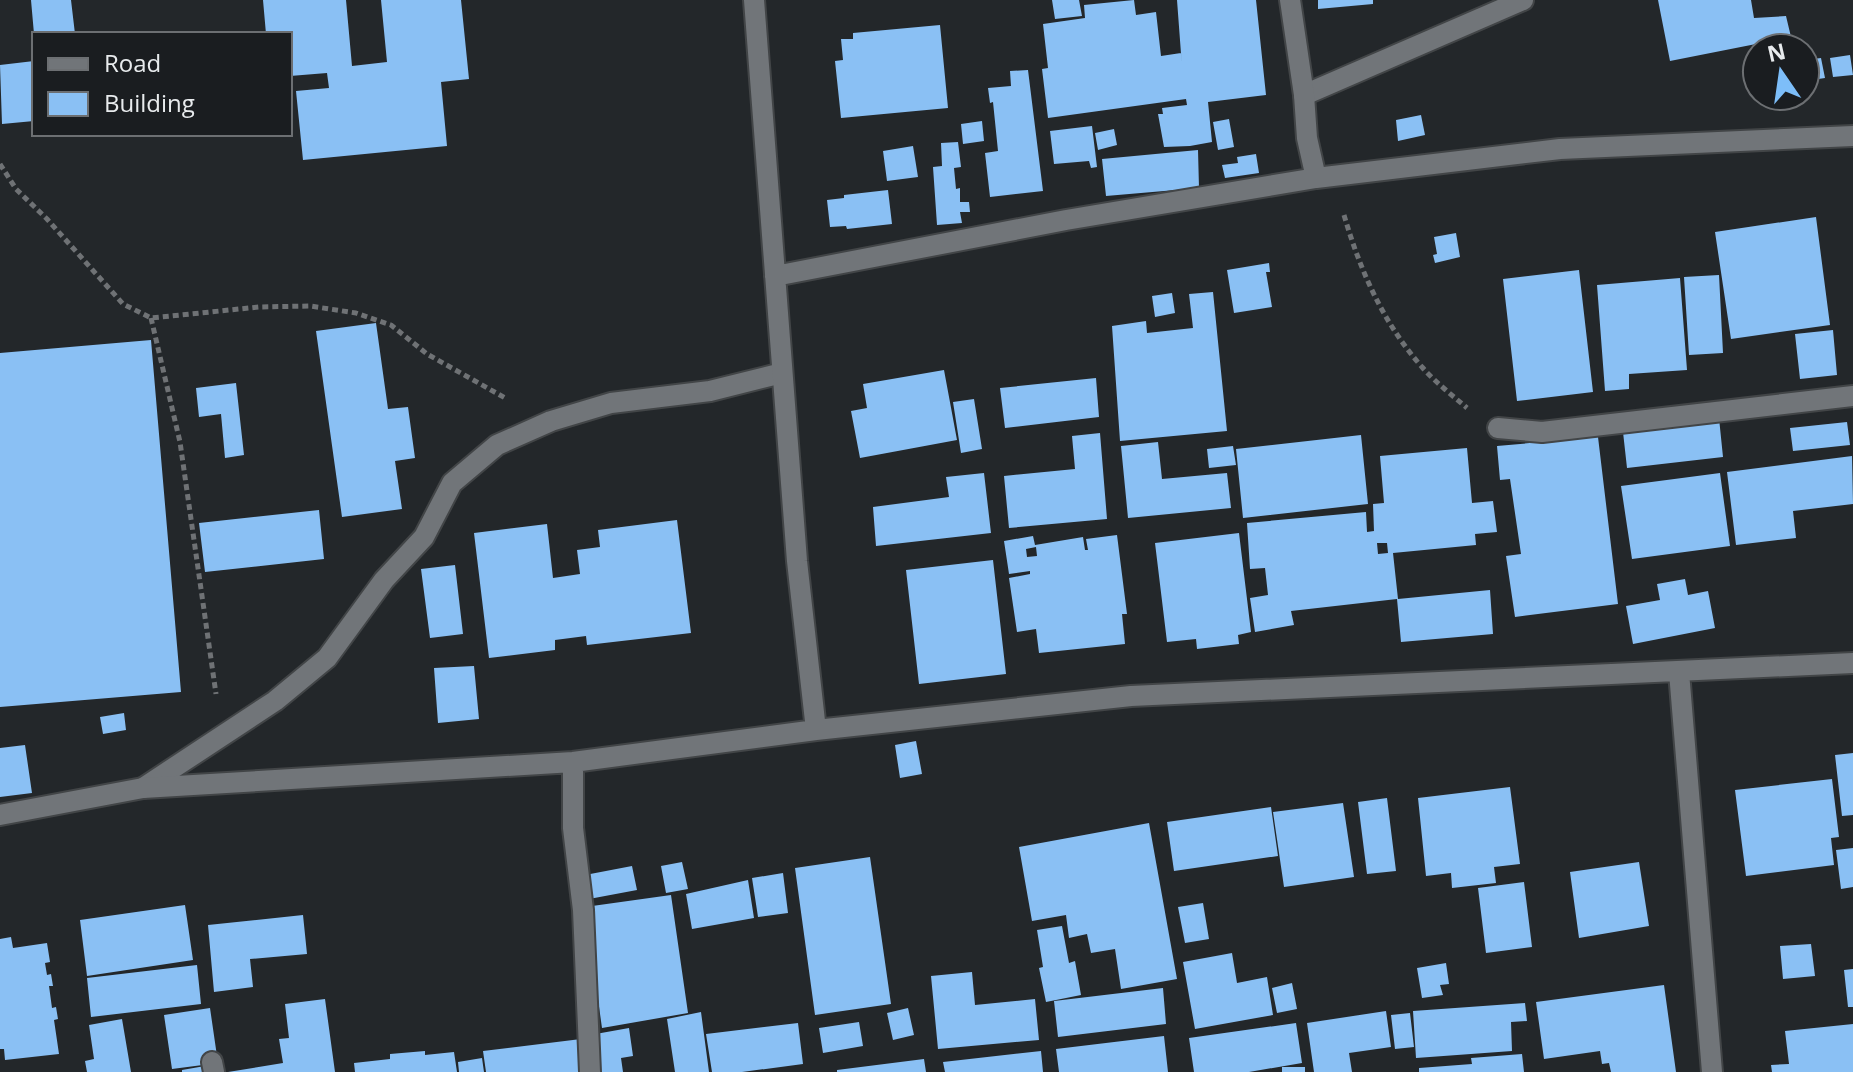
<svg xmlns="http://www.w3.org/2000/svg" width="1853" height="1072" viewBox="0 0 1853 1072" font-family="'Open Sans',sans-serif">
<style>
.building{fill:#8ac0f4;fill-rule:evenodd}
.lines{fill:none;stroke-linecap:round;stroke-linejoin:round}
.lane-casing{stroke:#424547;stroke-width:24}
.street-casing{stroke:#424547;stroke-width:24}
.path{stroke:#6f7275;stroke-width:5;stroke-dasharray:6 4;stroke-linecap:butt}
.lane{stroke:#717579;stroke-width:20}
.street{stroke:#717579;stroke-width:20}
</style>
<rect width="100%" height="100%" fill="#23272a"/>
<path class="building" d="M31 0H71L75 34H34Z
M263 0H346L352 66 387 62 381 0H461L469 79 441 82 447 146 303 160 296 91 329 88 327 73 290 76V34H266Z
M1052 0H1079L1082 16 1055 19Z
M1134 0 1136 15 1156 12 1161 56 1181 53 1182 67 1177 0H1256L1266 95 1208 102 1212 142 1190 146 1164 147 1158 114H1163L1162 108 1187 105 1186 99 1048 118 1042 69 1048 68 1043 24 1085 18 1084 5Z
M1318 0H1373V4L1318 9Z
M1658 0H1751L1754 18 1786 16 1791 37 1670 61Z
M940 25 948 108 841 118 835 61 843 60 841 39H853V33Z
M1850 55 1853 75 1833 77 1830 58Z
M1821 58 1825 78 1805 81V60Z
M34 61V121L2 124 0 65Z
M1028 70 1043 191 990 197 985 153 998 151 993 102 990 103 988 88 1011 86 1010 71Z
M1421 115 1425 135 1398 141 1396 120Z
M1229 119 1234 147 1218 150 1213 122Z
M982 121 984 141 963 144 961 124Z
M1092 126 1097 167 1091 168 1089 161 1054 164 1050 131Z
M1114 129 1117 145 1098 150 1095 133Z
M958 142 961 167 954 168 956 189 960 188V202H969L970 212H960L962 223 937 225 933 167 942 166 941 143Z
M913 146 918 177 887 181 883 151Z
M1198 150 1199 188 1106 196 1102 159Z
M1256 154 1259 173 1225 178 1222 165 1238 163 1237 157Z
M888 190 892 224 847 229 846 226 830 227 827 200 844 198V195Z
M1816 217 1830 325 1731 339 1715 232Z
M1456 233 1460 257 1435 263 1433 255 1437 254 1434 237Z
M1269 263 1270 272H1266L1272 307 1234 313 1227 270Z
M1579 270 1593 392 1517 401 1503 279Z
M1719 275 1723 353 1689 355 1684 277Z
M1680 278 1687 370 1629 374V389L1605 391 1597 285Z
M1213 292 1227 431 1120 441 1112 326 1146 321 1147 333 1193 328 1189 294Z
M1172 293 1175 313 1155 317 1152 296Z
M376 323 388 409 408 407 415 458 395 461 402 509 342 517 316 331Z
M1833 330 1837 375 1800 379 1795 334Z
M151 340 181 692 0 707V353Z
M944 370 957 440 860 458 851 411 867 408 863 384Z
M1096 378 1099 417 1005 428 1000 388Z
M236 383 244 455 225 458 221 414 199 417 196 388Z
M974 399 982 449 961 453 953 402Z
M1719 418 1723 457 1627 468 1623 432Z
M1847 422 1850 445 1793 451 1790 428Z
M1100 433 1107 519 1009 528 1004 476 1075 469 1072 436Z
M1361 435 1368 504 1243 518 1236 449Z
M1598 437 1618 604 1515 617 1506 556 1521 554 1510 479 1500 480 1497 446Z
M1158 442 1162 479 1227 473 1231 508 1128 518 1121 446Z
M1233 446 1236 465 1209 468 1207 449Z
M1467 448 1472 503 1493 501 1497 532 1475 534 1476 545 1393 553 1398 599 1490 590 1493 634 1401 642 1397 599 1291 611 1294 625 1255 632 1250 598 1268 595 1265 568 1250 569 1247 523 1366 512 1367 532 1374 531 1373 504 1384 503 1380 456ZM1377 543H1387L1388 553 1378 554Z
M1852 456 1853 504 1793 511 1796 538 1736 545 1727 472Z
M984 473 991 533 876 546 873 507 949 497 946 477Z
M1720 473 1730 546 1632 559 1621 486Z
M319 510 324 559 205 572 199 523Z
M677 520 691 633 587 645 586 636 555 640V650L489 658 474 533 547 524 553 578 580 574 577 550 600 547 598 530Z
M1239 533 1251 632 1238 635 1239 644 1197 649 1196 639 1167 642 1155 543Z
M1117 535 1127 614H1122L1125 644 1039 653 1036 629 1017 632 1009 578 1030 574V571L1009 574 1004 541 1033 536 1035 545 1083 537 1085 550H1088L1086 539ZM1036 547 1037 556 1027 557 1026 549Z
M993 560 1006 674 919 684 906 570Z
M455 565 463 634 430 638 421 569Z
M1685 579 1688 595 1708 591 1715 628 1633 644 1626 606 1660 600 1657 584Z
M474 666 479 719 438 723 434 668Z
M124 713 126 730 103 734 100 717Z
M916 741 922 774 900 778 895 745Z
M25 745 32 793 0 797V748Z
M1853 753V815L1842 816 1835 755Z
M1832 779 1839 837 1831 838 1834 865 1746 876 1735 790Z
M1510 787 1520 864 1494 867 1496 883 1452 888 1451 873 1426 876 1418 798Z
M1387 798 1396 871 1367 874 1358 802Z
M1343 803 1354 877 1284 887 1273 812Z
M1271 807 1278 856 1174 871 1167 822Z
M1149 823 1177 979 1121 989 1115 949 1091 953 1087 934 1069 938 1066 915 1032 921 1019 847Z
M1853 848V887L1841 889 1836 850Z
M870 857 891 1004 815 1015 795 868Z
M682 862 688 889 666 893 661 866Z
M1639 862 1649 926 1579 938 1570 872Z
M632 866 637 890 589 899 585 875Z
M783 873 788 913 758 917 752 878Z
M748 880 754 918 692 929 686 894Z
M1524 882 1532 947 1486 953 1478 888Z
M671 895 688 1013 602 1028 585 907Z
M1203 903 1209 939 1185 943 1178 907Z
M185 905 193 960 87 976 80 920Z
M303 915 307 954 250 959 253 987 214 992 208 925Z
M1062 926 1069 963 1075 961 1081 995 1046 1002 1039 968 1043 967 1037 930Z
M11 937 13 948 47 943 50 962 45 963 47 975 51 974 53 986H49L52 1008 56 1007 58 1019 54 1020 59 1054 5 1060 4 1049H0V939Z
M1811 944 1815 976 1783 979 1780 946Z
M1232 953 1237 983 1267 977 1273 1015 1195 1029 1183 962Z
M1446 963 1449 984 1440 985 1443 995 1422 998 1417 968Z
M197 965 201 1004 91 1017 87 978Z
M1853 969V1007H1848L1844 970Z
M972 972 975 1005 1035 999 1039 1040 938 1049 931 976Z
M1292 983 1297 1009 1277 1013 1272 988Z
M1664 985 1676 1072H1611L1609 1063 1602 1064 1600 1051 1544 1059 1536 1002Z
M1163 988 1166 1024 1058 1037 1054 1001Z
M325 999 335 1072H228L283 1063 279 1039 289 1038 285 1004Z
M1525 1003 1527 1021 1511 1022 1512 1051 1416 1058 1413 1011Z
M210 1008 218 1063 172 1069 164 1015Z
M908 1008 914 1035 893 1040 887 1013Z
M1386 1011 1391 1047 1349 1053 1352 1072H1314L1307 1023Z
M701 1012 709 1072H675L667 1019Z
M1410 1013 1414 1047 1395 1049 1391 1015Z
M122 1019 131 1072H87L85 1061 94 1059 89 1025Z
M859 1022 863 1046 823 1053 819 1028Z
M798 1023 803 1064 742 1072H712L706 1034Z
M1296 1023 1302 1063 1249 1072H1194L1189 1038Z
M1853 1024V1072H1772L1771 1065 1789 1064 1785 1031Z
M629 1028 633 1056 621 1058 623 1072H596L590 1035Z
M1164 1036 1168 1072H1059L1056 1049Z
M581 1039 585 1072H486L483 1051Z
M425 1051V1055L454 1052 457 1072H355L354 1063 390 1059V1054Z
M1041 1051 1043 1072H945L943 1062Z
M1522 1054 1524 1072H1419V1068L1472 1064 1471 1058Z
M482 1058 484 1072H459L458 1062Z
M924 1059 926 1072H837V1070Z
M205 1066 206 1072H182V1070Z
M1282 1067H1305V1072H1282Z"/>
<g class="lines">
<g class="lane-casing">
<path id="lane" d="M1304 95 1523 0
M143 788 275 701 327 658 384 580 424 537 452 483 497 445 551 421 611 403 710 391 782 373"/>
</g>
<g class="street-casing">
<path id="street" d="M754 0 797 561 816 730
M1290 0 1304 95 1307 138 1316 178
M775 276 1066 220 1316 178 1560 149 1853 136
M1498 428 1542 432 1853 396
M1679 672 1712 1072
M573 762V828L583 910 590 1072
M0 815 143 788 573 762 816 730 1131 696 1853 663
M212 1062 214 1072"/>
</g>
<path class="path" d="M0 164 16 189 47 219 123 304 151 318 259 307 310 306 356 313 391 325 427 354 507 399
M1344 215C1360 270 1383 323 1422 367 1435 382 1452 395 1467 408
M151 318 180 442 216 694"/>
<use href="#lane" class="lane"/>
<use href="#street" class="street"/>
</g>
<rect x="32" y="32" width="260" height="104" fill="#1a1d20" stroke="#6c6f72" stroke-width="2"/>
<rect x="48" y="58" width="40" height="12" fill="#717579" stroke="#6c6f72" stroke-width="2"/>
<text x="104" y="72" font-size="24" fill="#e8ebed">Road</text>
<rect x="48" y="92" width="40" height="24" fill="#8ac0f4" stroke="#6c6f72" stroke-width="2"/>
<text x="104" y="112" font-size="24" fill="#e8ebed">Building</text>
<g transform="translate(1781 72) rotate(347)"><circle r="38" fill="#1a1d20" stroke="#6c6f72" stroke-width="2"/>
<path d="M0-6L14 30L0 20L-14 30Z" fill="#7dbef9"/>
<text y="-12" font-size="22" font-weight="bold" text-anchor="middle" fill="#e8ebed">N</text>
</g>
</svg>
